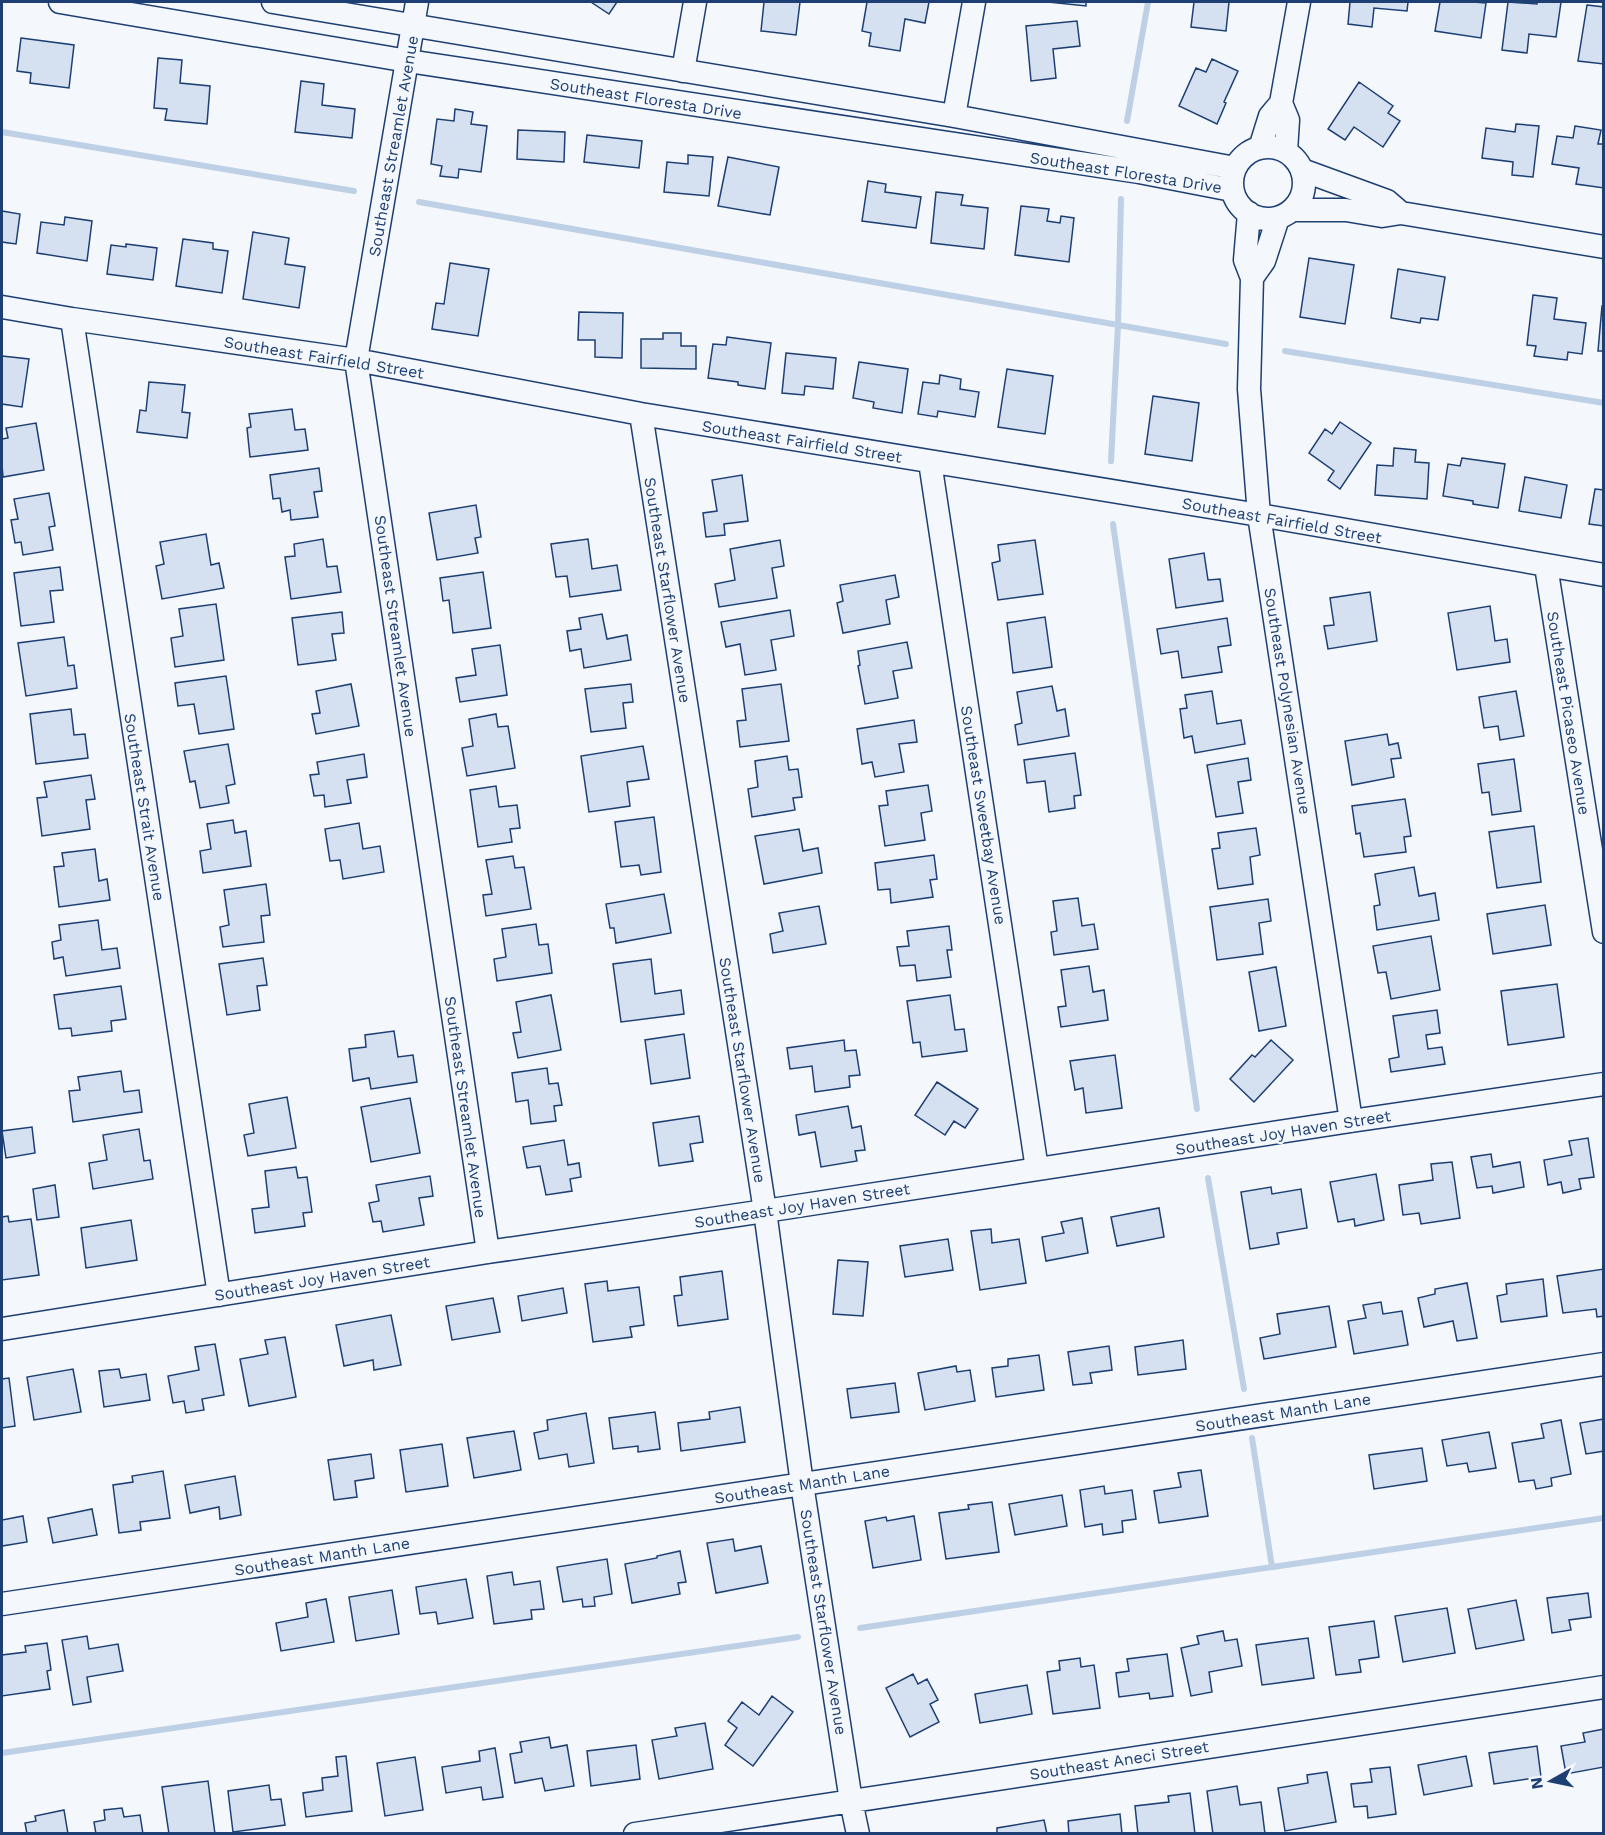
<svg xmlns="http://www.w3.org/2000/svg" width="1605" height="1835" viewBox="0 0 1605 1835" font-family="'Work Sans',sans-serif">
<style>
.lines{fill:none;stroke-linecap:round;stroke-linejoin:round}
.stream{stroke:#bed0e5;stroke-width:6}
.building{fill:#d5e0f0;stroke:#1d3f73;stroke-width:1.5}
.minor-casing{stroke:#1d3f73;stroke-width:25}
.minor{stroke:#f4f7fb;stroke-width:22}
.labels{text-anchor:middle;stroke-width:4.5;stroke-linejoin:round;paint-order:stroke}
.street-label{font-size:16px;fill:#1d3f73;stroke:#f4f7fb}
</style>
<rect width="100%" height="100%" fill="#f4f7fb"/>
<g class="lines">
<path class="stream" d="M1127 121 1148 2
M2 132 354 191
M419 202 1226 344
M1285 351 1604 403
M1111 461 1118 325 1121 199
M1113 524 1197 1109
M1208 1178 1244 1389
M1252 1438 1272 1567
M860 1628 1604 1518
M2 1753 798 1637"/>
</g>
<path class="building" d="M591 2H617L609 14Z
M757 2H800L796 35 761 31 764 2Z
M867 2H929L925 23 905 19 900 51 869 46 871 33 862 31Z
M1048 2H1086V6Z
M1194 2H1229L1226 31 1191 27Z
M1350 2H1408L1407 11 1374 8 1372 27 1348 24Z
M1440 2H1474L1486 3 1481 38 1435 31Z
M1508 2 1537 4V2H1561L1556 37 1529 34 1527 53 1502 50Z
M1587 5 1604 7V64L1578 61Z
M1077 21 1080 46 1053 49 1056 78 1031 81 1026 26Z
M21 38 74 45 69 88 30 83 31 73 17 71Z
M158 58 182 60 180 83 210 86 207 124 165 120 167 109 154 108Z
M1212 59 1238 71 1224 102 1226 103 1217 124 1179 106 1196 68 1206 72Z
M301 81 324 84 322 105 355 109 352 138 295 132Z
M1359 82 1393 106 1388 113 1400 121 1383 147 1354 127 1345 140 1328 129Z
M455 109 473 112 471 124 487 126 481 172 459 169 458 178 440 176 442 166 431 164 437 119 454 121Z
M1516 124 1539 126 1533 177 1512 175 1513 162 1482 158 1486 128 1515 132Z
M1575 126 1601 130 1598 144H1604V188L1576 184 1579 168 1552 164 1557 136 1573 138Z
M518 130 565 132 564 162 517 159Z
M587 135 642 141 639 168 584 162Z
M688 155 713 157 709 196 664 192 667 162 688 164Z
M728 157 779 167 770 215 718 206Z
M868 181 886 184 885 192 921 197 916 228 862 221Z
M936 192 963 195 961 205 988 208 984 249 931 243Z
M1021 206 1049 209 1047 221 1060 223 1061 216 1074 218 1069 262 1015 255Z
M2 211 20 214 16 244 2 242Z
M65 217 92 221 87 261 37 253 41 222 64 225Z
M253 232 289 238 285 264 305 267 299 308 243 299Z
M183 239 213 243V249L228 251 222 293 176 286Z
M126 244 157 248 153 280 107 274 111 245 126 247Z
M1309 258 1354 265 1345 324 1300 317Z
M450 263 489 269 478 336 432 329 436 303 444 304Z
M1398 269 1445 277 1438 320 1421 318 1420 323 1391 318Z
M1533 295 1557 298 1554 319 1586 323 1582 354 1568 352 1567 360 1534 356 1536 346 1527 345Z
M1602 306H1604V351H1598Z
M579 312 623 313 622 358 595 357V340H578Z
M663 333H681V346H696V369L641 368V339H663Z
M727 337 771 343 765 389 738 385V382L708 378 713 344 726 345Z
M786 353 836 358 833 389 805 386 804 395 782 393Z
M2 356 29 359 22 407 2 404Z
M859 362 908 369 902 413 873 408 874 402 853 398Z
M1007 369 1053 376 1045 434 998 427Z
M940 375 961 379 960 389 979 392 975 417 938 411 937 417 918 414 923 382 939 384Z
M149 382 185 385 182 412 190 413 187 438 137 432 140 410 146 411Z
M1153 396 1199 403 1192 461 1145 454Z
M292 409 295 430 305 429 308 450 250 457 247 428 251 427 249 414Z
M1340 422 1371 443 1340 489 1328 480 1334 471 1309 453 1325 429 1332 434Z
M36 423 44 470 3 477 2 465V439L8 438 6 428Z
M1394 448 1416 450 1415 462 1429 463 1427 499 1375 495 1377 465 1393 466Z
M1462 458 1505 464 1498 508 1473 504V501L1443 496 1448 464 1460 466Z
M319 468 322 491 314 492 318 517 291 520 290 510 282 512 280 498 273 499 270 475Z
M742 475 748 521 724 524 725 535 706 537 703 513 717 511 712 480Z
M1525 477 1567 485 1561 518 1519 511Z
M1595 489 1604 490V526L1589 524Z
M49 493 55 526 49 527 53 550 23 555 21 542 15 543 11 520 18 519 14 499Z
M476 505 481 537 475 538 478 553 437 560 429 513Z
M206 534 211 565 219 563 224 588 162 599 156 566 164 564 160 542Z
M323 539 327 567 337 566 341 592 291 599 285 557 295 556 294 544Z
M588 539 592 569 617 565 621 590 570 597 567 576 556 577 551 544Z
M780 540 784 566 772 568 777 598 719 607 715 584 735 580 730 549Z
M1035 540 1043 594 998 600 992 563 1000 561 998 545Z
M1204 553 1208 580 1220 579 1223 601 1176 608 1169 559Z
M60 567 63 590 50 591 54 622 21 626 14 573Z
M483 572 491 628 453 633 449 600 443 601 440 578Z
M895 575 899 597 886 600 890 624 843 633 837 603 843 601 840 585Z
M1370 592 1377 641 1328 649 1324 626 1334 625 1330 598Z
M216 604 224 660 175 667 171 638 183 636 179 609Z
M1490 606 1495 641 1507 639 1510 662 1457 670 1448 613Z
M790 610 794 636 771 640 776 670 745 675 740 644 726 647 721 622Z
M342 612 344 633 332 634 336 660 298 665 292 618Z
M602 614 607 639 627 635 631 660 584 668 581 649 570 651 567 631 581 629 579 618Z
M1045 617 1052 667 1013 673 1007 623Z
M1227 618 1231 645 1218 647 1222 672 1182 678 1178 651 1161 654 1157 629Z
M64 637 68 666 74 665 77 688 26 696 18 643Z
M907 642 912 668 893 671 898 698 865 704 858 666 860 665 858 651Z
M500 645 507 695 460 702 456 678 476 675 472 649Z
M226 676 234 729 199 734 194 704 178 706 175 683Z
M351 684 359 726 316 734 312 714 320 713 316 691Z
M631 684 633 702 623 703 626 728 591 732 585 689Z
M781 684 789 741 740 747 737 721 746 720 742 689Z
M1052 686 1057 711 1065 709 1069 736 1018 745 1015 725 1022 723 1017 692Z
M1212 691 1217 724 1241 720 1245 744 1195 753 1192 736 1184 738 1180 709 1187 708 1185 695Z
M1516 691 1524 736 1500 740 1498 726 1484 728 1479 697Z
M71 709 74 735 85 734 88 758 36 764 30 714Z
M496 714 498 727 508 726 515 768 467 776 462 748 473 746 469 719Z
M914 720 917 742 899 744 904 772 875 777 872 762 862 764 857 729Z
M1387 734 1389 745 1398 743 1401 758 1391 759 1394 777 1352 785 1345 741Z
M228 744 235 784 226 786 229 803 200 808 195 781 190 782 184 751Z
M643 746 649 779 627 782 630 806 589 812 581 756Z
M1075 753 1081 795 1074 796 1075 808 1049 812 1045 781 1027 783 1024 760Z
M364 754 367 777 347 780 351 803 325 807 324 795 314 796 310 775 319 774 317 762Z
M787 756 789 770 798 769 802 797 793 798 795 810 752 817 748 789 758 787 755 761Z
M1248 758 1251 780 1238 782 1243 813 1216 817 1207 765Z
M1514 759 1521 811 1492 815 1489 792 1482 793 1478 764Z
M91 775 95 799 86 800 90 829 42 836 37 798 47 797 44 782Z
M928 785 932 811 921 813 925 840 885 846 879 806 888 805 886 791Z
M496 786 499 807 517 805 520 828 510 829 512 842 478 847 470 790Z
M1405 799 1411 836 1404 837 1406 852 1364 857 1360 833 1356 834 1352 806Z
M654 817 661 872 641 875 639 865 621 867 615 822Z
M233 820 235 833 246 831 251 866 203 873 200 851 211 849 207 824Z
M359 823 363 849 380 846 384 872 343 879 340 860 330 861 325 829Z
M1534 826 1541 882 1497 888 1489 832Z
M1256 828 1260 855 1250 857 1253 884 1218 889 1212 849 1220 848 1218 833Z
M799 829 803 851 818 848 822 873 764 884 755 836Z
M95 849 99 881 107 879 110 900 59 907 54 867 64 866 62 853Z
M934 855 937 879 930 880 933 897 891 903 890 889 878 890 875 863Z
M513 856 515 868 524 867 531 909 486 916 483 895 492 894 486 860Z
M1414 867 1419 896 1435 893 1439 920 1377 930 1374 906 1380 905 1375 874Z
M266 884 270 915 261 916 264 942 223 947 220 927 229 925 224 890Z
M664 894 671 933 616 943 614 928H610L606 904Z
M1078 898 1082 926 1094 924 1098 949 1054 955 1051 932 1057 931 1053 901Z
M1268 899 1271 921 1259 923 1263 954 1217 960 1210 907Z
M1545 905 1551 945 1493 954 1487 914Z
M819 906 826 944 773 953 770 934 783 931 779 913Z
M98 920 102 950 117 948 120 968 66 976 63 957 54 959 52 942 61 940 59 925Z
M536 924 539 945 548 944 552 973 497 981 494 959 506 957 502 929Z
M949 926 952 950H947L951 977 917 981 915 965 900 966 897 947 909 946 907 931Z
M1431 936 1440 990 1391 999 1386 972 1378 973 1373 946Z
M263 958 267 985 257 986 260 1010 227 1015 219 964Z
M651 959 655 994 681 990 684 1014 621 1022 613 964Z
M1089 966 1093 992 1104 990 1108 1020 1061 1027 1058 1007 1066 1006 1061 970Z
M1276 967 1286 1026 1259 1031 1249 972Z
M1557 984 1564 1037 1508 1045 1501 991Z
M121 986 126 1019 111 1021 112 1031 72 1036 71 1028 59 1029 54 995Z
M551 995 561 1050 518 1058 513 1033 521 1032 516 1002Z
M950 995 955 1030 964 1029 967 1051 922 1057 920 1042 913 1043 907 1001Z
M1437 1010 1440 1033 1426 1035 1428 1049 1442 1047 1445 1064 1391 1072 1389 1059 1399 1057 1393 1016Z
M394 1031 398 1057 413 1055 417 1082 371 1089 369 1078 353 1081 349 1049 366 1047 365 1035Z
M684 1034 690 1078 651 1084 645 1040Z
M844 1040 845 1051 856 1050 860 1075 849 1076 850 1087 815 1092 812 1066 790 1069 787 1048Z
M1271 1040 1293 1060 1254 1102 1230 1079 1252 1055 1255 1057Z
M1115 1055 1122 1108 1086 1113 1083 1088 1075 1090 1070 1061Z
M547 1068 549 1084 558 1083 562 1105 554 1106 556 1121 531 1124 528 1100 516 1102 512 1073Z
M121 1071 124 1092 139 1090 142 1112 73 1122 69 1091 80 1090 78 1077Z
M937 1082 978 1109 965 1128 954 1121 945 1135 915 1115Z
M287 1097 296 1148 248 1156 244 1135 254 1133 249 1104Z
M410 1098 420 1153 371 1162 361 1107Z
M848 1106 852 1128 861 1126 865 1150 855 1151 857 1161 821 1167 815 1132 799 1135 796 1115Z
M699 1116 703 1142 690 1144 693 1161 659 1166 653 1123Z
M32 1127 35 1153 6 1158 2 1131Z
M139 1129 144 1161 150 1160 153 1179 93 1189 89 1163 107 1160 103 1135Z
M1588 1138 1594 1177 1579 1179 1581 1189 1563 1193 1561 1182 1548 1185 1544 1160 1572 1155 1569 1141Z
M564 1140 568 1165 579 1163 581 1177 570 1179 572 1191 546 1195 540 1166 527 1168 523 1147Z
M1491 1154 1493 1167 1520 1162 1524 1187 1493 1193 1492 1186 1477 1188 1471 1157Z
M1452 1162 1460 1218 1421 1224 1419 1213 1403 1215 1399 1185 1433 1180 1431 1164Z
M296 1167 298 1178 307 1177 312 1212 303 1213 305 1226 255 1233 252 1209 269 1207 265 1171Z
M1376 1174 1384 1220 1355 1226 1354 1219 1338 1222 1330 1182Z
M430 1176 433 1196 419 1198 424 1225 383 1232 381 1221 373 1222 369 1203 379 1201 376 1185Z
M55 1185 59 1217 37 1220 33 1189Z
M1271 1187 1272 1194 1301 1189 1307 1228 1277 1233 1279 1244 1250 1249 1241 1192Z
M1159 1208 1164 1237 1117 1246 1111 1217Z
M8 1216 9 1222 31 1219 39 1275 2 1280V1217Z
M1082 1218 1088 1253 1046 1261 1042 1237 1064 1233 1061 1222Z
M131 1220 137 1260 86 1268 81 1228Z
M991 1229 992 1243 1019 1239 1026 1283 980 1290 971 1231Z
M948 1239 953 1270 905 1277 900 1246Z
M838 1260 868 1262 863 1316 833 1314Z
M1604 1269V1316L1597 1317 1596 1309 1563 1313 1557 1276Z
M722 1271 728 1319 678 1326 674 1296 682 1295 680 1277Z
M1543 1279 1547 1316 1501 1322 1497 1296 1507 1294 1506 1284Z
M607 1281 608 1291 639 1287 644 1325 630 1327 632 1337 593 1342 585 1284Z
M1467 1283 1477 1338 1457 1341 1453 1321 1424 1327 1418 1298 1435 1294V1289Z
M563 1288 567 1313 522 1321 518 1296Z
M493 1298 500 1332 452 1340 446 1306Z
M1381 1302 1383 1314 1402 1311 1408 1345 1354 1354 1348 1321 1366 1318 1363 1305Z
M1329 1306 1336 1347 1264 1359 1260 1338 1280 1334 1277 1314Z
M391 1315 401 1365 374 1370 373 1360 344 1366 336 1325Z
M285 1337 296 1397 249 1406 240 1359 268 1354 265 1340Z
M1183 1340 1186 1369 1138 1375 1135 1347Z
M215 1344 224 1395 202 1399 204 1410 186 1413 184 1401 173 1403 168 1376 199 1370 195 1347Z
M1109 1346 1112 1370 1090 1373 1092 1383 1073 1385 1068 1352Z
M1039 1355 1044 1390 996 1397 992 1368 1008 1366V1359Z
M956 1366 957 1372 970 1370 975 1401 925 1410 918 1373Z
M73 1369 81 1412 34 1420 27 1377Z
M119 1369 121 1378 146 1374 150 1400 104 1407 99 1371Z
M9 1378 15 1426 2 1428V1379Z
M895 1383 899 1412 851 1418 847 1389Z
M740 1407 745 1442 681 1451 678 1423 710 1419 709 1412Z
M655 1412 660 1449 638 1452V1446L613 1449 609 1418Z
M586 1413 594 1463 569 1467 567 1454 539 1459 534 1433 548 1430 547 1420Z
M1604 1419V1451L1586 1454 1580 1423Z
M1561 1420 1571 1474 1551 1478 1552 1486 1536 1489 1534 1480 1519 1482 1512 1443 1544 1438 1541 1424Z
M514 1431 521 1470 474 1478 467 1438Z
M1489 1432 1496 1468 1469 1472 1467 1463 1447 1466 1442 1440Z
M442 1444 448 1486 406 1492 400 1450Z
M1422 1448 1427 1481 1374 1489 1369 1455Z
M371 1454 374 1478 355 1481 357 1497 334 1500 328 1460Z
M1201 1470 1208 1516 1159 1523 1154 1491 1181 1487 1178 1473Z
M163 1471 170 1518 140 1522 141 1530 119 1533 113 1485 133 1482 132 1476Z
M235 1476 241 1515 220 1519 219 1507 190 1513 185 1485Z
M1104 1486 1105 1494 1132 1490 1136 1519 1122 1521 1123 1532 1103 1535 1102 1524 1085 1527 1080 1490Z
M1062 1495 1067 1526 1015 1535 1009 1504Z
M992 1502 999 1552 946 1559 939 1513 969 1509 968 1505Z
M92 1509 97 1535 53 1543 48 1518Z
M23 1516 27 1542 2 1546V1520Z
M914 1516 921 1560 873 1568 865 1521 886 1517 887 1521Z
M733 1539 735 1551 761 1546 768 1583 716 1593 707 1543Z
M680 1551 686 1582 678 1583 680 1594 632 1603 625 1564 657 1558V1556Z
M607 1559 612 1594 594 1597 595 1606 583 1607 582 1599 563 1602 557 1567Z
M512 1572 514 1585 540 1581 544 1609 531 1610 532 1619 494 1624 487 1576Z
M466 1579 473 1618 438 1624 436 1612 420 1614 416 1587Z
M392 1590 399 1634 356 1641 349 1597Z
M1588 1593 1591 1617 1569 1620 1571 1630 1552 1633 1547 1598Z
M326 1599 334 1642 281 1651 276 1623 308 1617 306 1603Z
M1516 1600 1524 1640 1476 1649 1468 1609Z
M1447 1608 1455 1653 1403 1662 1395 1616Z
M1374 1621 1379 1657 1359 1660 1361 1672 1336 1675 1329 1627Z
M1223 1631 1225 1641 1237 1639 1242 1666 1209 1672 1212 1692 1191 1696 1181 1648 1199 1644 1197 1636Z
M87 1636 89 1649 118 1644 123 1671 87 1677 91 1702 73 1705 62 1640Z
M1308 1638 1314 1678 1262 1685 1256 1645Z
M47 1643 51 1670 47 1671 50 1689 2 1696V1655L26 1652 25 1646Z
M1167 1654 1173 1696 1150 1699 1149 1693 1119 1697 1116 1673 1129 1671 1127 1659Z
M1080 1658 1081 1667 1094 1665 1100 1708 1053 1714 1047 1672 1060 1670 1059 1661Z
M913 1674 918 1684 927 1679 938 1700 930 1704 939 1722 910 1737 886 1688Z
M1027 1685 1032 1714 980 1723 975 1694Z
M772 1696 793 1712 753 1766 725 1745 737 1728 728 1721 742 1702 759 1715Z
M705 1723 713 1769 659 1779 652 1740 677 1736 675 1728Z
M1604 1729V1767L1566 1774 1561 1746 1585 1742 1583 1733Z
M549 1737 551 1748 567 1745 574 1786 545 1791 542 1778 515 1783 510 1754 522 1752 520 1742Z
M636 1745 640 1779 591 1786 587 1751Z
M1537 1746 1541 1777 1494 1784 1489 1753Z
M495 1748 503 1797 483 1800 481 1787 446 1793 442 1767 480 1761 479 1751Z
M346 1756 352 1811 306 1817 303 1793 323 1790 322 1778 338 1776 336 1757Z
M1466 1756 1472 1786 1424 1795 1418 1765Z
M415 1757 423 1810 385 1816 377 1763Z
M1390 1767 1396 1814 1368 1818 1367 1806 1354 1807 1351 1784 1372 1782 1370 1769Z
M1327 1772 1336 1822 1285 1831 1278 1788 1308 1783 1307 1775Z
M208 1781 215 1834H169L162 1787Z
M269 1785 271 1800 281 1799 285 1825 233 1832 228 1791Z
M1237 1786 1240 1805 1261 1802 1265 1834H1213L1207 1791Z
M1190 1793 1195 1834H1138L1135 1806 1169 1802 1168 1796Z
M122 1808 124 1817 140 1815 143 1834H96L94 1822 105 1820 104 1810Z
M64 1810 68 1834H27L25 1823 36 1821 35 1816Z
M1120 1814 1122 1834H1069L1068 1821Z
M1044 1820 1047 1834H997V1828Z"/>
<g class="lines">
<g class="minor-casing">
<path id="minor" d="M60 2 408 61 1139 172 1232 190
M273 2 954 116 1235 168
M417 2 356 360 488 1252
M683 71 695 2
M1281 103 1288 120 1286 151
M954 116 974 2
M1232 183a36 36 0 1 1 72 0a36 36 0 1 1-72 0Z
M1260 148 1270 116 1281 103 1299 2
M1302 170 1387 201 1401 213
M1292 210H1346L1382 216 1401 213 1604 247
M1249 213 1245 260 1252 278 1249 389 1259 515 1351 1121
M1252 278 1264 261 1278 218
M2 307 72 319 356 360 641 414 1259 515 1604 575
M72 319 219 1295
M641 414 765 1211 802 1484 851 1801 858 1834
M930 462 1037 1169
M1546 566 1604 932
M2 1329 488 1252 765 1211 1351 1121 1604 1084
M2 1604 1604 1364
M635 1834 1604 1687"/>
</g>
<use href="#minor" class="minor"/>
</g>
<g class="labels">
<g class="street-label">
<text transform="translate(646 98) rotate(9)" y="6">Southeast Floresta Drive</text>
<text transform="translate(393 146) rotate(-80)" y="6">Southeast Streamlet Avenue</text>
<text transform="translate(1126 172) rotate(9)" y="6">Southeast Floresta Drive</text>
<text transform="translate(324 357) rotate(9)" y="6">Southeast Fairfield Street</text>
<text transform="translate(802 441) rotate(9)" y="6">Southeast Fairfield Street</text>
<text transform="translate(1282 520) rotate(10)" y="6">Southeast Fairfield Street</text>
<text transform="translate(668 590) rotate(81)" y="6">Southeast Starflower Avenue</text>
<text transform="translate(396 626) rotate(82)" y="6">Southeast Streamlet Avenue</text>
<text transform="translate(1288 701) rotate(81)" y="6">Southeast Polynesian Avenue</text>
<text transform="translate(1569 713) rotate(81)" y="6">Southeast Picaseo Avenue</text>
<text transform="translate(145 807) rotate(81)" y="6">Southeast Strait Avenue</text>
<text transform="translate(984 815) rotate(81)" y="6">Southeast Sweetbay Avenue</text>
<text transform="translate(743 1070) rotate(81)" y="6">Southeast Starflower Avenue</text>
<text transform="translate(466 1107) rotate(82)" y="6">Southeast Streamlet Avenue</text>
<text transform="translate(1283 1132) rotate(-9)" y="6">Southeast Joy Haven Street</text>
<text transform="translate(802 1205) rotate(-9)" y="6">Southeast Joy Haven Street</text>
<text transform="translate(322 1278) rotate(-9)" y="6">Southeast Joy Haven Street</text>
<text transform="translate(1283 1412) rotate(-9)" y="6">Southeast Manth Lane</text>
<text transform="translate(802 1484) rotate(-9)" y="6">Southeast Manth Lane</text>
<text transform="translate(322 1556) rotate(-9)" y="6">Southeast Manth Lane</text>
<text transform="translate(824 1622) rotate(81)" y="6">Southeast Starflower Avenue</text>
<text transform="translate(1119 1760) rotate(-9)" y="6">Southeast Aneci Street</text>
</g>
</g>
<rect width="1605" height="1835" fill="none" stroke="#1d3f73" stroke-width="6"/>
<g transform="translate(1551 1781) rotate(261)" stroke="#f4f7fb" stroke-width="4.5" paint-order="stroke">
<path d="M0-4.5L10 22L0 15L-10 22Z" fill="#1d3f73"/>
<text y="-9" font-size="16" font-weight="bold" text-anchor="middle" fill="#1d3f73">N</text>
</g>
</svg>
